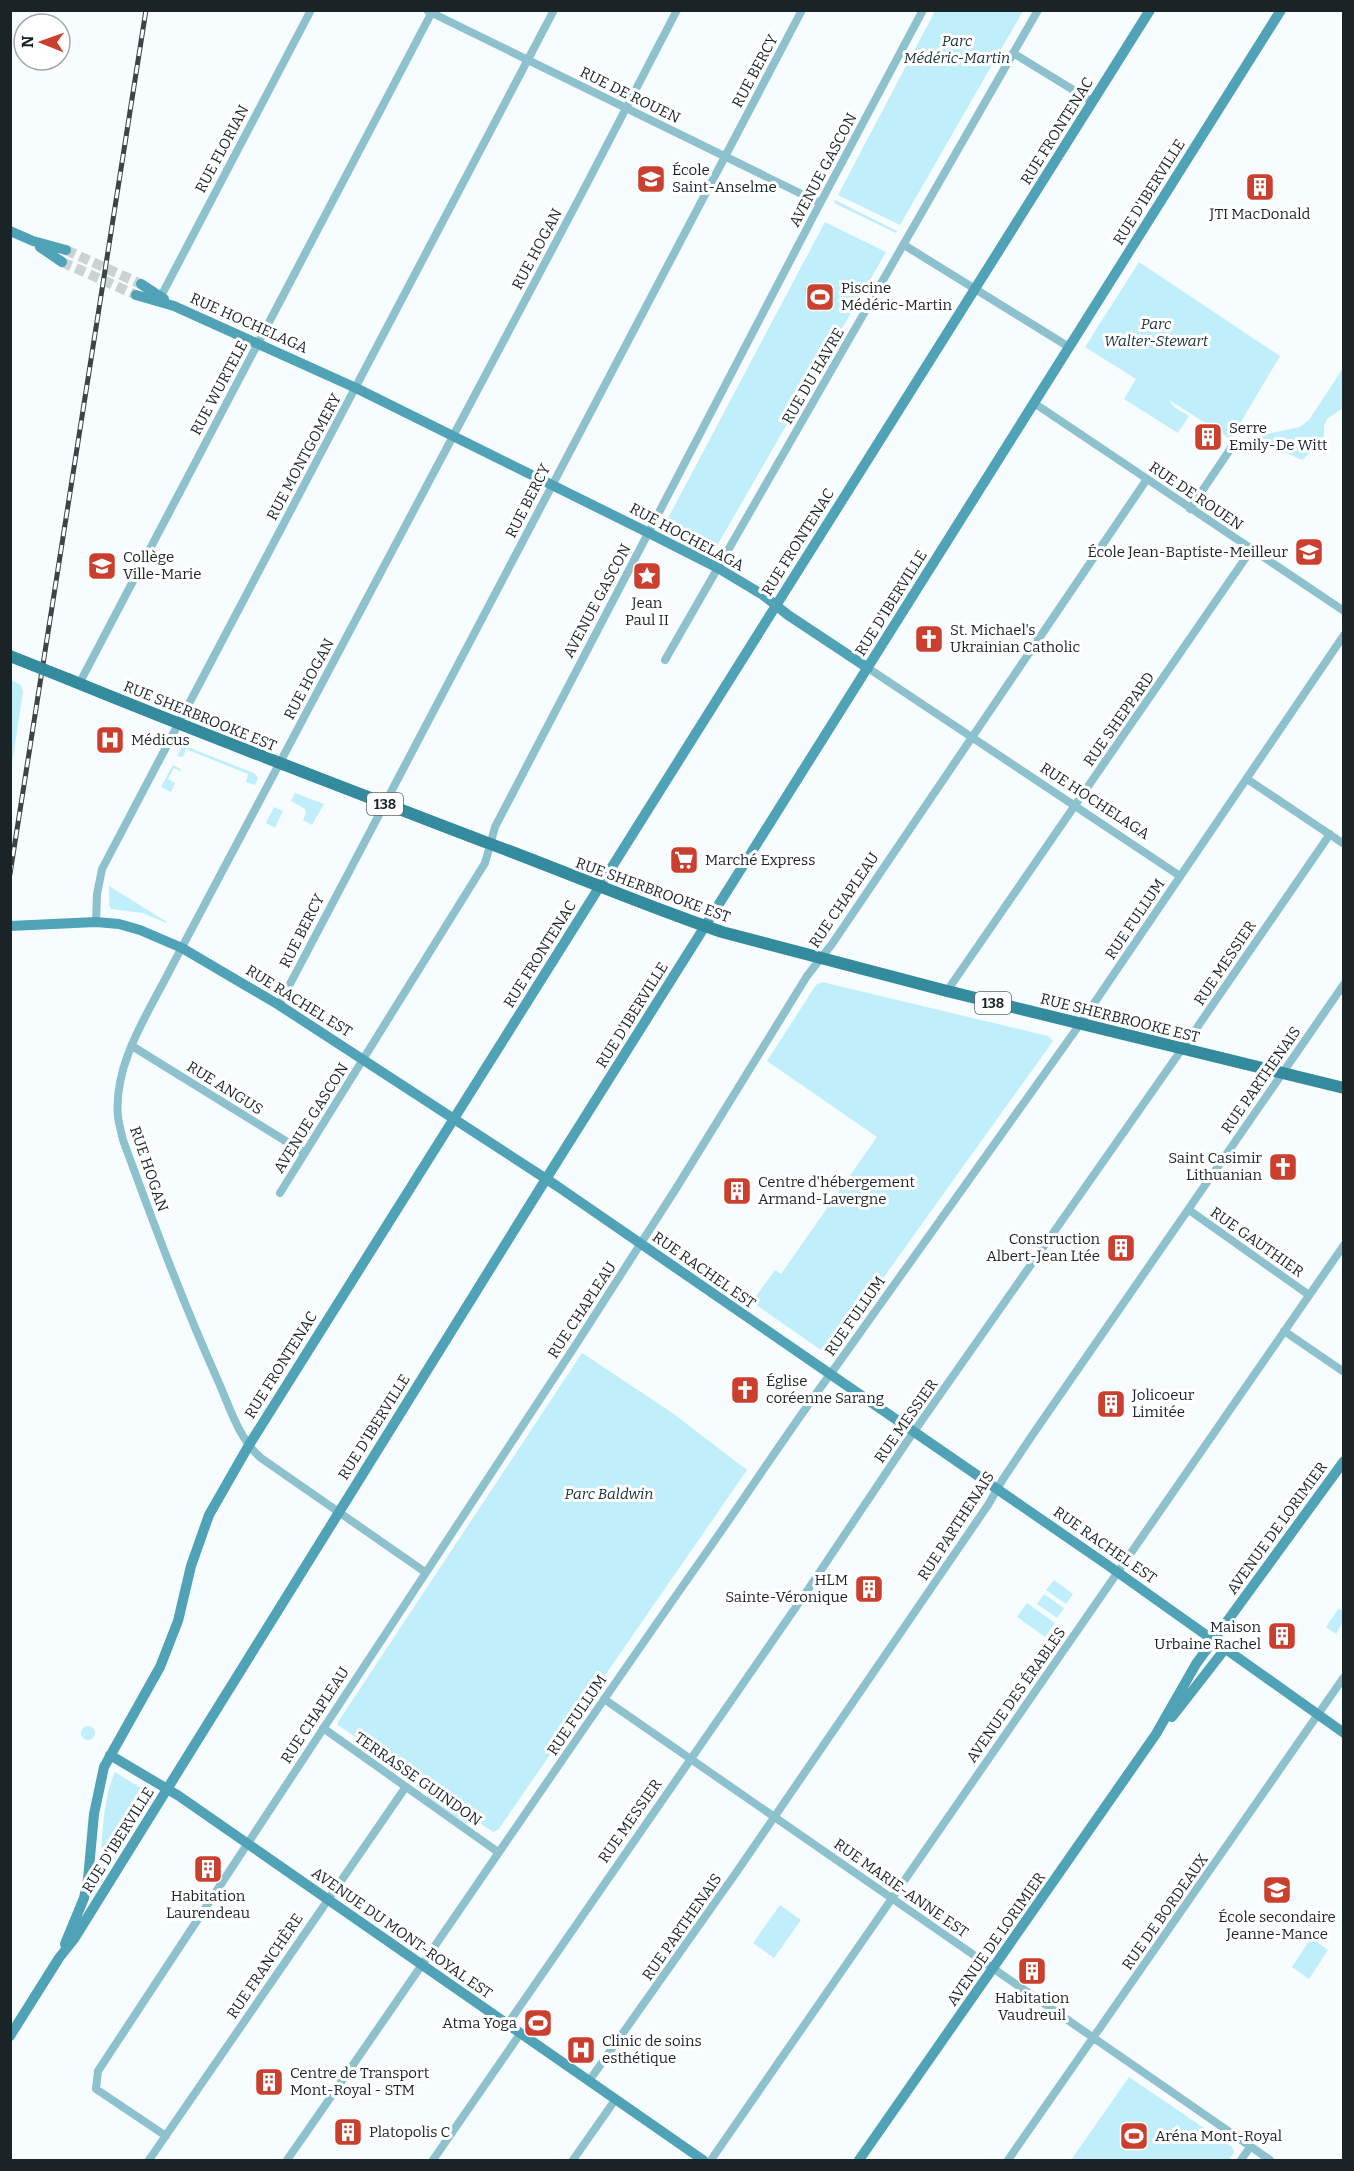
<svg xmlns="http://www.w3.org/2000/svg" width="1354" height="2171" viewBox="0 0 1354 2171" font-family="Bitter,serif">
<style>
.green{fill:#c0eefa}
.water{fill:#50defc}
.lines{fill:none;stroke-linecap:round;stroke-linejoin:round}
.secondary-tunnel{stroke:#cbd2d3;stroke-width:10;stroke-dasharray:10 5;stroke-linecap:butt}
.street{stroke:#8ec1ce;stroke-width:8}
.secondary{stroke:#50a3b7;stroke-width:10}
.primary{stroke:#358b9e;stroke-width:12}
.rail-casing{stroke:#3b4547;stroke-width:5}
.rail{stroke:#fff;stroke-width:3;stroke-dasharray:9;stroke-linecap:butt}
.primary-bridge{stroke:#358b9e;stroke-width:12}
.labels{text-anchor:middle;stroke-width:6;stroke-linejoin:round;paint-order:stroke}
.shield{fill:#fff;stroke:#5f6668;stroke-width:1.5}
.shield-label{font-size:14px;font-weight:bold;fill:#1a2427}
.park-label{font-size:15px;font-style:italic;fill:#193036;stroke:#fff}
.street-label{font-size:15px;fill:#1a2427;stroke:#fff}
.poi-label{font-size:15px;fill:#1a2427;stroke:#fff;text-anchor:start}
</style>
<rect width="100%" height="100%" fill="#f7fdfe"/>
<path class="green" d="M935 11H1023L900 225 838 195Z
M835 200 897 231 896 233 834 203Z
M825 222 886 252 718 544 713 546 668 523 667 520Z
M1139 262 1280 356 1231 439 1169 400 1174 407 1189 416 1178 433 1124 399 1136 379 1085 347Z
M1343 368V408L1327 419 1324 426V436L1319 444 1302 460 1258 440 1262 435 1300 427 1309 420Z
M11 680 21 685 23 692 11 770Z
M182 746H185L254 773 258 778 255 785 246 782 248 774 186 749 183 757 177 756Z
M173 765 181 769 180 771 174 768 168 779 175 783 171 792 161 787Z
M295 793 324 804 312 825 303 820 306 813 305 809 291 801Z
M274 807 283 811 275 828 266 823Z
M109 886 167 922V923L142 913 111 909 109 905Z
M822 982 1048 1036 1053 1041 828 1355 752 1302 775 1270 781 1274 877 1137 767 1061 816 985Z
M582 1353 671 1412 747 1470 498 1830 493 1832 338 1725V1722Z
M1054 1580 1073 1594 1066 1604 1046 1590Z
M1044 1594 1064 1608 1057 1618 1037 1604Z
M1027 1603 1055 1623 1045 1637 1017 1617Z
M1339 1608 1343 1611V1622L1336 1634 1326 1627Z
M81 1733a7 7 0 1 1 14 0a7 7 0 1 1-14 0Z
M115 1772 152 1795 99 1886C102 1853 101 1801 115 1772Z
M429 1794 468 1820 466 1824 427 1797Z
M780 1905 801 1920 774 1958 753 1943Z
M1311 1938 1328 1950 1309 1979 1292 1967Z
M1129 2077 1232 2147 1234 2152 1229 2160H1071Z"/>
<path class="water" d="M817 286 828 290 835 299 833 305C819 312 805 304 805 288Z"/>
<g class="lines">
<path class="secondary-tunnel" d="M66 250 141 284
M62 262 136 295"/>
<path class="street" d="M428 11 820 203
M1013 53 1093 102
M904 245 1069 347
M159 300 311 10
M1034 403 1344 611
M1190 509 1235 442
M665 660 1038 10
M868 668 1180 876
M79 684 433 10
M1247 779 1344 844
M96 922 97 894 102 869 554 10
M947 991 1251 550
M279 1005 802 10
M132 1046 305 1153
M280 1193 485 863 495 827 815 213 923 10
M1189 1210 1309 1295
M1284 1331 1344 1372
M425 1572 261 1458C239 1439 230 1408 219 1383 183 1303 153 1222 123 1140 121 1132 119 1124 118 1117 113 1063 149 1012 172 966L582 193 677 10
M604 1699C827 1851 1047 2008 1270 2160
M323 1728 498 1852
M507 2025 807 1591 906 1443 1196 1029 1330 834
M589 2081 738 1870 988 1505 1003 1479 1031 1437 1344 984
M166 2136 96 2089 98 2071 575 1346 677 1187 807 976 832 944 1147 479
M149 2160 405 1788
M287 2160C426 1961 561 1759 701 1560 747 1495 790 1428 837 1365L1080 1024 1344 635
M433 2160 520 2034
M573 2160 615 2100
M711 2160 1344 1245
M1008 2160 1344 1677
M1241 2160 1250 2147"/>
<path class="secondary" d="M10 231 33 241 66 250
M40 247 62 262
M141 284 164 299
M136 295 174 306 356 388 649 533 718 568 763 595 788 615 868 668
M10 926 96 922 119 924 140 930 182 948 279 1005 557 1186 1106 1564 1344 1733
M1172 1717 1225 1649
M110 1755 179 1796 703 2160
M65 1944 84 1898 88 1879 94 1814 104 1767 160 1667 178 1621 191 1566 209 1515 249 1445 1150 10
M10 2036 59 1958 74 1939 536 1195 1281 10
M859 2160 1156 1734 1196 1664 1344 1461"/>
<path class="primary" d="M68 679C207 736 347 789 488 843 566 872 643 905 722 932L947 991 1344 1088"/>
<g class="rail-casing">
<path id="rail" d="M10 874 146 10"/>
</g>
<use href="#rail" class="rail"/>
<path class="primary-bridge" d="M10 656 68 679"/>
</g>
<defs>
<g id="school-square" transform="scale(1.5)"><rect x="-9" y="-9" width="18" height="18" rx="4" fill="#cb3f2e" stroke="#fff"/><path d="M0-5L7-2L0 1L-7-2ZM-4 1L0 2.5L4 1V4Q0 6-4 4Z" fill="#fff"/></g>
<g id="building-square" transform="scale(1.5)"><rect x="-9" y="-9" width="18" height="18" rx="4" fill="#cb3f2e" stroke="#fff"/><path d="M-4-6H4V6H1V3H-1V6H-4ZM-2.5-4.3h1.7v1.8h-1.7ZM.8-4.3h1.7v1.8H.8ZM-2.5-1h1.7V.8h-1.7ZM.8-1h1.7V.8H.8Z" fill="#fff"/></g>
<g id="stadium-square" transform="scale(1.5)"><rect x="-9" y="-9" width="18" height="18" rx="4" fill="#cb3f2e" stroke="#fff"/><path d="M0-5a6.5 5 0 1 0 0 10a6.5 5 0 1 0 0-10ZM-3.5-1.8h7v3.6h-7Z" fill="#fff"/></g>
<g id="sight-square" transform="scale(1.5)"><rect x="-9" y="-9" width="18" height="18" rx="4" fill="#cb3f2e" stroke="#fff"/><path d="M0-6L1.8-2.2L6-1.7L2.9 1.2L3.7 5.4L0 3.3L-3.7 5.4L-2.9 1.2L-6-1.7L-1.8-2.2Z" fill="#fff"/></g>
<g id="church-square" transform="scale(1.5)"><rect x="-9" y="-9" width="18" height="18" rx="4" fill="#cb3f2e" stroke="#fff"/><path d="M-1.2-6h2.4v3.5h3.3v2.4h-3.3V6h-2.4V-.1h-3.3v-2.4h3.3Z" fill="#fff"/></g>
<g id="hospital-square" transform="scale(1.5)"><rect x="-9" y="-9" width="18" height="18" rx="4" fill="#cb3f2e" stroke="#fff"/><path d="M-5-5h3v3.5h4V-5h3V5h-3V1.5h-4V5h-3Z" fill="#fff"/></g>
<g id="supermarket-square" transform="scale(1.5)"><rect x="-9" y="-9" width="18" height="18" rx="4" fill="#cb3f2e" stroke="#fff"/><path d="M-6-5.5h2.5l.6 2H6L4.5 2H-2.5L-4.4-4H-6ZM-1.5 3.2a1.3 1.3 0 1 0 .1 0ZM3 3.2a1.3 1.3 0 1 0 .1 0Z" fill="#fff"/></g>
</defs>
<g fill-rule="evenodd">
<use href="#school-square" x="651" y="179"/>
<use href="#building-square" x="1260" y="187"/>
<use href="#stadium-square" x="820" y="297"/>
<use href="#building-square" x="1208" y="437"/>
<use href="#school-square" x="1309" y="552"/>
<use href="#school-square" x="102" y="566"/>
<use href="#sight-square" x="647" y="576"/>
<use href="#church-square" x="929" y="639"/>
<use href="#hospital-square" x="110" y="740"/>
<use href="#supermarket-square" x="684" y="860"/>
<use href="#church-square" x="1283" y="1167"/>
<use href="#building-square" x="737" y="1191"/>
<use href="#building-square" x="1121" y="1248"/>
<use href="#church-square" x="745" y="1390"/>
<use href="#building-square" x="1111" y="1404"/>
<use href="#building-square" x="869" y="1589"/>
<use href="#building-square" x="1282" y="1636"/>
<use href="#building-square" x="208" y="1869"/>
<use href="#school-square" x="1277" y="1890"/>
<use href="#building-square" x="1032" y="1971"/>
<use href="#stadium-square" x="538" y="2023"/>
<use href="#hospital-square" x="581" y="2050"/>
<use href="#building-square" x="269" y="2082"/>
<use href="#building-square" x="348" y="2132"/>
<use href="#stadium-square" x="1134" y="2136"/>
</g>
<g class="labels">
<g class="shield">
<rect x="367" y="793" width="36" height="22" rx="4.5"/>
<rect x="975" y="992" width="36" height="22" rx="4.5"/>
</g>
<g class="shield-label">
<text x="385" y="809">138</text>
<text x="993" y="1008">138</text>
</g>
<g class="park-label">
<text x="957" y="46">Parc<tspan x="957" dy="17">Médéric-Martin</tspan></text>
<text x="1156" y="329">Parc<tspan x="1156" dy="17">Walter-Stewart</tspan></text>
<text x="609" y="1499">Parc Baldwin</text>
</g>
<g class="street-label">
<text transform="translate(755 71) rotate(-62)" y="5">RUE BERCY</text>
<text transform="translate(630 95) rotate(26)" y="5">RUE DE ROUEN</text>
<text transform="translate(1057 131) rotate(-58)" y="5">RUE FRONTENAC</text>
<text transform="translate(222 149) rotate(-62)" y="5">RUE FLORIAN</text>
<text transform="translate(823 170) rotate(-62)" y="5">AVENUE GASCON</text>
<text transform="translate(1149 192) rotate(-58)" y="5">RUE D'IBERVILLE</text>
<text transform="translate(537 249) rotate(-62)" y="5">RUE HOGAN</text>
<text transform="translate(249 323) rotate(24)" y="5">RUE HOCHELAGA</text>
<text transform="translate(813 376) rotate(-60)" y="5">RUE DU HAVRE</text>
<text transform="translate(219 388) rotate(-62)" y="5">RUE WURTELE</text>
<text transform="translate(304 457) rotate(-62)" y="5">RUE MONTGOMERY</text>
<text transform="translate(1196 496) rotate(34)" y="5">RUE DE ROUEN</text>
<text transform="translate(528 501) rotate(-63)" y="5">RUE BERCY</text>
<text transform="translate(687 537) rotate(28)" y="5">RUE HOCHELAGA</text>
<text transform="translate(798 542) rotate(-58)" y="5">RUE FRONTENAC</text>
<text transform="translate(597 601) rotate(-62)" y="5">AVENUE GASCON</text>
<text transform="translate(891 603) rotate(-58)" y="5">RUE D'IBERVILLE</text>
<text transform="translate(309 679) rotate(-62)" y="5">RUE HOGAN</text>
<text transform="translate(200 716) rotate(22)" y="5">RUE SHERBROOKE EST</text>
<text transform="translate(1119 719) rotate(-55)" y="5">RUE SHEPPARD</text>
<text transform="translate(1095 801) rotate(33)" y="5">RUE HOCHELAGA</text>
<text transform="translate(653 890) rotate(20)" y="5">RUE SHERBROOKE EST</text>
<text transform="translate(844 900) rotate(-56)" y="5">RUE CHAPLEAU</text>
<text transform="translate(1135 919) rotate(-56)" y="5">RUE FULLUM</text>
<text transform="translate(302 931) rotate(-63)" y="5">RUE BERCY</text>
<text transform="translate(540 954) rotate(-58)" y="5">RUE FRONTENAC</text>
<text transform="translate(1225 963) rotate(-56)" y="5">RUE MESSIER</text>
<text transform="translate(299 1001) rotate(32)" y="5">RUE RACHEL EST</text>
<text transform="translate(632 1015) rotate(-58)" y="5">RUE D'IBERVILLE</text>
<text transform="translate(1120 1018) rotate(14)" y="5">RUE SHERBROOKE EST</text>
<text transform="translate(1261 1080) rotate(-55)" y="5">RUE PARTHENAIS</text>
<text transform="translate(225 1088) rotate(32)" y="5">RUE ANGUS</text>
<text transform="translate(311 1118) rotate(-58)" y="5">AVENUE GASCON</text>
<text transform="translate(149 1169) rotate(71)" y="5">RUE HOGAN</text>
<text transform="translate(1257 1242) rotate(35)" y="5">RUE GAUTHIER</text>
<text transform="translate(704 1270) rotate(35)" y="5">RUE RACHEL EST</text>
<text transform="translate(582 1310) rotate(-57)" y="5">RUE CHAPLEAU</text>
<text transform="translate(855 1316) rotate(-55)" y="5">RUE FULLUM</text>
<text transform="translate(281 1365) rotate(-58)" y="5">RUE FRONTENAC</text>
<text transform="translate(906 1421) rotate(-55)" y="5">RUE MESSIER</text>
<text transform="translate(374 1427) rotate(-58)" y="5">RUE D'IBERVILLE</text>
<text transform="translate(956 1526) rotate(-57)" y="5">RUE PARTHENAIS</text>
<text transform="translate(1277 1528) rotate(-54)" y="5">AVENUE DE LORIMIER</text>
<text transform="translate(1105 1545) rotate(35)" y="5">RUE RACHEL EST</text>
<text transform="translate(1016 1695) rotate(-55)" y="5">AVENUE DES ÉRABLES</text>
<text transform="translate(315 1715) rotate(-57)" y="5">RUE CHAPLEAU</text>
<text transform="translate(577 1715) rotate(-56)" y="5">RUE FULLUM</text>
<text transform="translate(418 1779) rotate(35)" y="5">TERRASSE GUINDON</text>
<text transform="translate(630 1821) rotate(-55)" y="5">RUE MESSIER</text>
<text transform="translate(118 1840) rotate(-58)" y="5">RUE D'IBERVILLE</text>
<text transform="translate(901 1888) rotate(35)" y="5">RUE MARIE-ANNE EST</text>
<text transform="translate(1165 1912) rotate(-55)" y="5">RUE DE BORDEAUX</text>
<text transform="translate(682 1927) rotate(-55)" y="5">RUE PARTHENAIS</text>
<text transform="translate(402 1933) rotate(35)" y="5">AVENUE DU MONT-ROYAL EST</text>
<text transform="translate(996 1939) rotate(-55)" y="5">AVENUE DE LORIMIER</text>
<text transform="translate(265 1966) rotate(-56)" y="5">RUE FRANCHÈRE</text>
</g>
<g class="poi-label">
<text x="672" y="175">École<tspan x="672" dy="17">Saint-Anselme</tspan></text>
<text x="1260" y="219" text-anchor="middle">JTI MacDonald</text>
<text x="841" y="293">Piscine<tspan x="841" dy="17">Médéric-Martin</tspan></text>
<text x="1229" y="433">Serre<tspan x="1229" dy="17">Emily-De Witt</tspan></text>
<text x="1288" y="557" text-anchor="end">École Jean-Baptiste-Meilleur</text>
<text x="123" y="562">Collège<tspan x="123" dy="17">Ville-Marie</tspan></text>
<text x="647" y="608" text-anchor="middle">Jean<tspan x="647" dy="17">Paul II</tspan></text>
<text x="950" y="635">St. Michael's<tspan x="950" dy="17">Ukrainian Catholic</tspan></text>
<text x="131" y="745">Médicus</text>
<text x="705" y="865">Marché Express</text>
<text x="1262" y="1163" text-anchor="end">Saint Casimir<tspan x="1262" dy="17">Lithuanian</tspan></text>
<text x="758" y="1187">Centre d'hébergement<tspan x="758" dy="17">Armand-Lavergne</tspan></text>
<text x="1100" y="1244" text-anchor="end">Construction<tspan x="1100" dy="17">Albert-Jean Ltée</tspan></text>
<text x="766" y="1386">Église<tspan x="766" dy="17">coréenne Sarang</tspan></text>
<text x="1132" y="1400">Jolicoeur<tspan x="1132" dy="17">Limitée</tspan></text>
<text x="848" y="1585" text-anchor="end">HLM<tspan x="848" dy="17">Sainte-Véronique</tspan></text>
<text x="1261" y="1632" text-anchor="end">Maison<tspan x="1261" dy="17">Urbaine Rachel</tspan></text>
<text x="208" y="1901" text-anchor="middle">Habitation<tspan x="208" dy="17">Laurendeau</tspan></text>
<text x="1277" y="1922" text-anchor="middle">École secondaire<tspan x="1277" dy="17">Jeanne-Mance</tspan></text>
<text x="1032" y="2003" text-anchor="middle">Habitation<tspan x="1032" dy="17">Vaudreuil</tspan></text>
<text x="517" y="2028" text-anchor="end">Atma Yoga</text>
<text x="602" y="2046">Clinic de soins<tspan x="602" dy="17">esthétique</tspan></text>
<text x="290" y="2078">Centre de Transport<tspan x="290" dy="17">Mont-Royal - STM</tspan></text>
<text x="369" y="2137">Platopolis C</text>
<text x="1155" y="2141">Aréna Mont-Royal</text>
</g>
</g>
<rect width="1354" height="2171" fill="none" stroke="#1a2427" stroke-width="24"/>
<g transform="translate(42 42) rotate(271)"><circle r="28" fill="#ffffff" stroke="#a3a7a9" stroke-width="1.5"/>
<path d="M0-4.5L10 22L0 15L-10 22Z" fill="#cb3f2e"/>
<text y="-9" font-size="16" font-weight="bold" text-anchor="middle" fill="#1a2427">N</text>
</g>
</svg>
